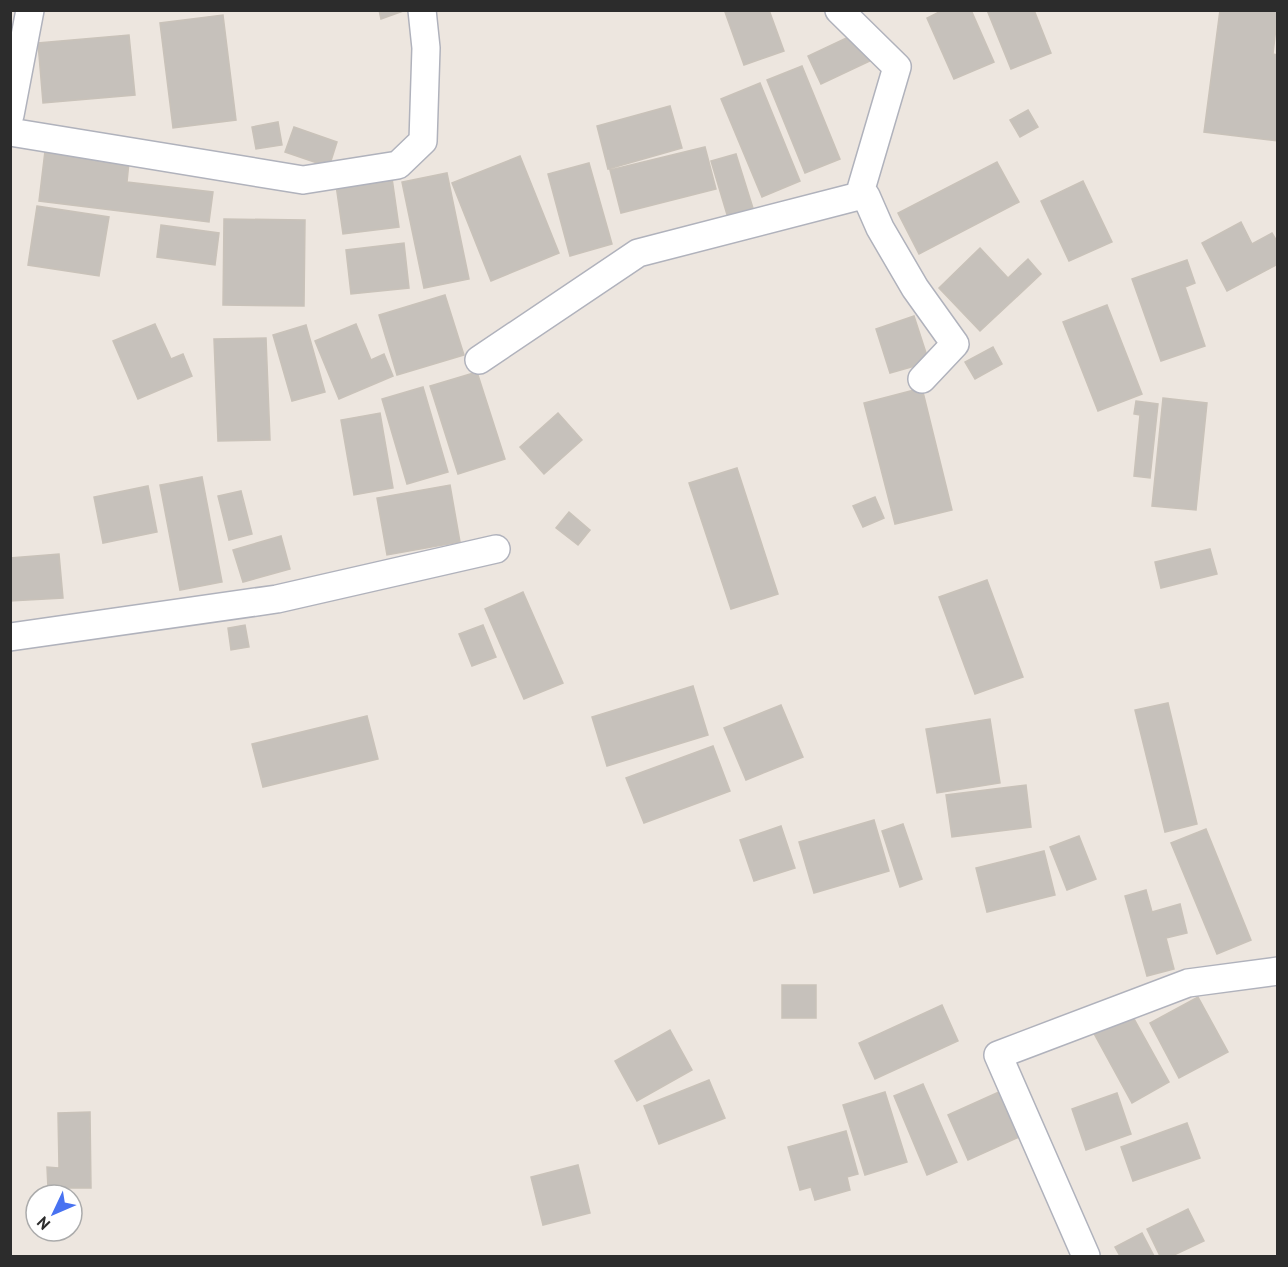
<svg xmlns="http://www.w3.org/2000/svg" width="1288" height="1267" viewBox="0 0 1288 1267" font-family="'PT Sans',sans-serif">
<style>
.building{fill:#c6c1bb;stroke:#c9c2b9;stroke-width:1.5}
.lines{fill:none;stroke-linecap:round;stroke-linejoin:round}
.minor-casing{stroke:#b0b2bc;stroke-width:30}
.minor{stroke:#fff;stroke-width:27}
</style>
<rect width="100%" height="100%" fill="#ede6df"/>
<path class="building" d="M379 10H406L381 19Z
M730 10H769L784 51 744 65 725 12Z
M943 10H971L994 62 954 79 927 18Z
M987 10H1034L1051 53 1011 69Z
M1220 10H1278L1273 54 1278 55V141L1204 132Z
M223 15 236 120 173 128 160 23Z
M857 33 870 61 821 84 808 56Z
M129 35 135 95 43 103 38 43Z
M802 66 840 159 805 173 767 80Z
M760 83 800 181 762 197 721 99Z
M670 106 682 148 608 169 597 126Z
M1028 110 1038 127 1020 137 1010 120Z
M278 122 282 145 256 149 252 127Z
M294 127 337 142 329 167 285 152Z
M705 147 716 189 621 213 610 170Z
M45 151 129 162 127 182 213 192 209 222 39 201Z
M736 154 757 221 731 228 711 161Z
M520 156 559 253 491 281 452 183Z
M997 162 1019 202 919 254 898 213Z
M589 163 612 244 570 256 548 174Z
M391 171 399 227 343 234 335 178Z
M447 173 469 279 424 288 402 182Z
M1083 181 1112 242 1069 261 1041 201Z
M37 206 109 217 99 276 28 265Z
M224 219 305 220 304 306 223 305Z
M1241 222 1252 244 1272 233 1278 243V264L1227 291 1202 243Z
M161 225 219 233 215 265 157 257Z
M404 243 409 288 351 294 346 250Z
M980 248 1008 278 1028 259 1041 274 980 331 939 288Z
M1187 260 1195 283 1185 287 1205 346 1161 361 1132 279Z
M445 295 464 355 397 375 379 315Z
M1107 305 1142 394 1098 411 1063 322Z
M914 316 929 362 890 373 876 329Z
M155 324 171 359 183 354 192 376 138 399 113 341Z
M356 324 371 360 384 354 393 376 339 399 315 341Z
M306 325 325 392 292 401 273 335Z
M266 338 270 440 218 441 214 339Z
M993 347 1002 364 975 379 965 362Z
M477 372 505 459 458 474 430 386Z
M423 387 448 472 407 484 382 399Z
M922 388 952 510 895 524 864 403Z
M1163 398 1207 403 1196 510 1152 506Z
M1136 401 1158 404 1150 478 1134 476 1140 415 1134 414Z
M380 413 393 488 354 495 341 420Z
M558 413 582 440 544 474 520 447Z
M737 468 778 594 731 609 689 483Z
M202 477 222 582 180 590 160 485Z
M450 485 460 542 387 555 377 498Z
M148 486 157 532 103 543 94 497Z
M241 491 252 534 229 540 218 496Z
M875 497 884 518 863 527 853 506Z
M569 512 590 530 578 545 556 528Z
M281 536 290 569 243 582 233 550Z
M1210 549 1217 574 1161 588 1155 562Z
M59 554 63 598 10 601V558Z
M987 580 1023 677 975 694 939 597Z
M523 592 563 683 524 699 485 609Z
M245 625 249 647 231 650 228 628Z
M483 625 496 657 472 666 459 634Z
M693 686 708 735 607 766 592 717Z
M1168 703 1197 824 1165 832 1135 710Z
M781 705 803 757 746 780 724 728Z
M367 716 378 759 263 787 252 744Z
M990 719 1000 783 937 793 926 729Z
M713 746 730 791 644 823 626 778Z
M1026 785 1031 827 952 837 946 795Z
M874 820 889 871 814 893 799 842Z
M903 824 922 879 900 887 882 831Z
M781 826 795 868 754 881 740 840Z
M1206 829 1251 940 1217 954 1171 843Z
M1079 836 1096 879 1067 890 1050 847Z
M1044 851 1055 895 987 912 976 868Z
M1146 890 1152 912 1180 904 1187 933 1166 938 1174 969 1147 976 1125 896Z
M782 985H816V1018H782Z
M1198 997 1228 1052 1179 1078 1150 1023Z
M942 1005 958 1041 875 1079 859 1043Z
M1128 1008 1169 1082 1132 1103 1091 1028Z
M670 1030 692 1070 637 1101 615 1061Z
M709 1080 725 1118 659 1144 644 1106Z
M923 1084 957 1162 927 1175 894 1096Z
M1010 1087 1030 1132 968 1160 948 1115Z
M885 1092 907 1162 865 1175 843 1105Z
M1117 1093 1131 1134 1086 1150 1072 1109Z
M90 1112 91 1188H48L47 1167 59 1168 58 1113Z
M1187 1123 1200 1158 1133 1181 1121 1147Z
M846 1131 858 1174 847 1177 850 1190 815 1200 811 1187 800 1190 788 1147Z
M578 1165 590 1213 543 1225 531 1177Z
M1188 1209 1204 1241 1172 1256H1160L1147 1229Z
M1142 1233 1154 1256H1120L1115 1247Z"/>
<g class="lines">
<g class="minor-casing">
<path id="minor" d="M839 10 897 67 859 196
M10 115 30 10
M10 132 303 180 398 165 423 141 426 48 422 10
M479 360 638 253 859 196H866L880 228 915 288 955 344 922 379
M10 637 277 599 496 549
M1086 1256 998 1055 1188 983 1278 971"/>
</g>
<use href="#minor" class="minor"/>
</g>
<rect width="1288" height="1267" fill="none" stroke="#2c2c2c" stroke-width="24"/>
<g transform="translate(54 1213) rotate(226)"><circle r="28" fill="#ffffff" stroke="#ababab" stroke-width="1.5"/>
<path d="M0-4.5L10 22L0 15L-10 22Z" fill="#4872f1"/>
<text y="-9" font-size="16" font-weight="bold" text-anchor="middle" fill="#2c2c2c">N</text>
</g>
</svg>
